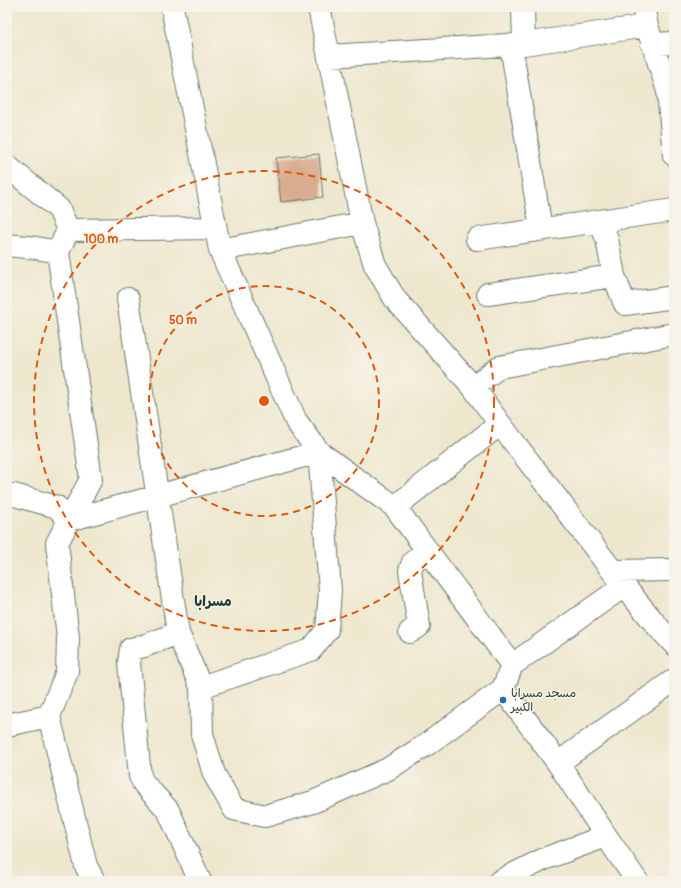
<svg xmlns="http://www.w3.org/2000/svg" width="681" height="888" viewBox="0 0 681 888" font-family="Pangolin,'Playpen Sans Arabic',sans-serif">
<style>
.building{fill:#d9ac8f}
.lines{fill:none;stroke-linecap:round;stroke-linejoin:round}
.minor-casing{stroke:#67786a;stroke-width:24}
.minor{stroke:#fff;stroke-width:22}
.ring{fill:none;stroke:#de580e;stroke-width:2;stroke-dasharray:7 5}
.poi-dot{fill:#1f6fb2;stroke:#f7f3e8;stroke-width:1.5}
.labels{text-anchor:middle;stroke-width:3;stroke-linejoin:round;paint-order:stroke}
.poi-label{font-size:12px;fill:#1f3d34;stroke:#f7f3e8;text-anchor:start}
.quarter-label{font-size:14px;font-weight:bold;fill:#1f3d34;stroke:#f7f3e8}
.centre{fill:#de580e;stroke:#f7f3e8;stroke-width:2}
.ring-label{font-size:12px;text-anchor:middle;font-weight:bold;fill:#de580e;stroke:#f7f3e8;stroke-width:3;stroke-linejoin:round;paint-order:stroke}
</style>
<rect width="100%" height="100%" fill="#f7f3e8"/>
<filter id="ink" filterUnits="userSpaceOnUse"><feTurbulence type="fractalNoise" baseFrequency=".025" numOctaves="2"/><feDisplacementMap in="SourceGraphic" scale="8" xChannelSelector="R" yChannelSelector="G"/><feConvolveMatrix kernelMatrix="1 2 1 2 8 2 1 2 1" color-interpolation-filters="sRGB"/></filter>
<filter id="wash" filterUnits="userSpaceOnUse"><feTurbulence type="fractalNoise" baseFrequency=".012" numOctaves="4" result="noise"/><feDisplacementMap in="SourceGraphic" scale="16" xChannelSelector="R" yChannelSelector="G"/><feGaussianBlur stdDeviation="0.9" result="paint"/><feColorMatrix in="noise" values="0 0 0 0 0 0 0 0 0 0 0 0 0 0 0 0 0 1.4 0 .05"/><feComposite in="paint" operator="in"/></filter>
<g filter="url(#wash)">
<rect width="100%" height="100%" fill="#ede7cd"/>
<g id="blocks">
<path class="building" d="M319 154 323 197 281 202 276 158Z"/>
</g>
</g>
<g filter="url(#ink)">
<use href="#blocks" fill-opacity="0" stroke="#67786a" stroke-width="1"/>
<g class="lines">
<g class="minor-casing">
<path id="minor" d="M172 7 220 250 296 421 319 452 349 474 395 507 512 665 503 689 558 763 606 836 637 881
M319 7 362 223 375 265 395 299 473 387 500 424 624 586 658 627 674 644
M523 7 524 44
M643 7 647 26 668 91 674 155
M652 44 674 43
M511 45 541 229
M329 56 524 44 647 26
M7 166 59 209 68 230 58 252 91 479 57 543 68 638 67 672 49 716 86 866 94 881
M600 221 607 239 614 276 625 304 674 297
M68 230 215 228
M477 239 674 210
M7 245 36 248 58 252
M220 250 362 223
M488 294 614 276
M128 299 178 633 201 687 202 734 214 774 234 809 265 816 313 802 388 769 426 745 503 689
M473 387 499 367 674 334
M7 495H14L57 507 69 520 319 452 330 590 327 630 311 650 201 687
M395 507 500 424
M614 571 674 570
M410 632 419 626 410 571 413 562 427 550
M178 633 144 646 131 649 129 663 140 776 144 784 168 810 200 881
M512 665 624 586
M7 725 49 716
M558 763 674 680
M500 881 544 859 606 836"/>
</g>
<use href="#minor" class="minor"/>
</g>
</g>
<g class="ring">
<circle cx="264" cy="401" r="115"/>
<circle cx="264" cy="401" r="230"/>
</g>
<circle class="poi-dot" cx="503" cy="700" r="4"/>
<g class="labels">
<g class="poi-label">
<text x="511" y="697">مسجد مسرابا<tspan x="511" dy="14">الكبير</tspan></text>
</g>
<g class="quarter-label">
<text x="213" y="606">مسرابا</text>
</g>
</g>
<circle cx="264" cy="401" r="6" class="centre"/>
<g class="ring-label">
<text x="101" y="243">100 m</text>
<text x="183" y="324">50 m</text>
</g>
<rect width="681" height="888" fill="none" stroke="#f7f3e8" stroke-width="24"/>
</svg>
